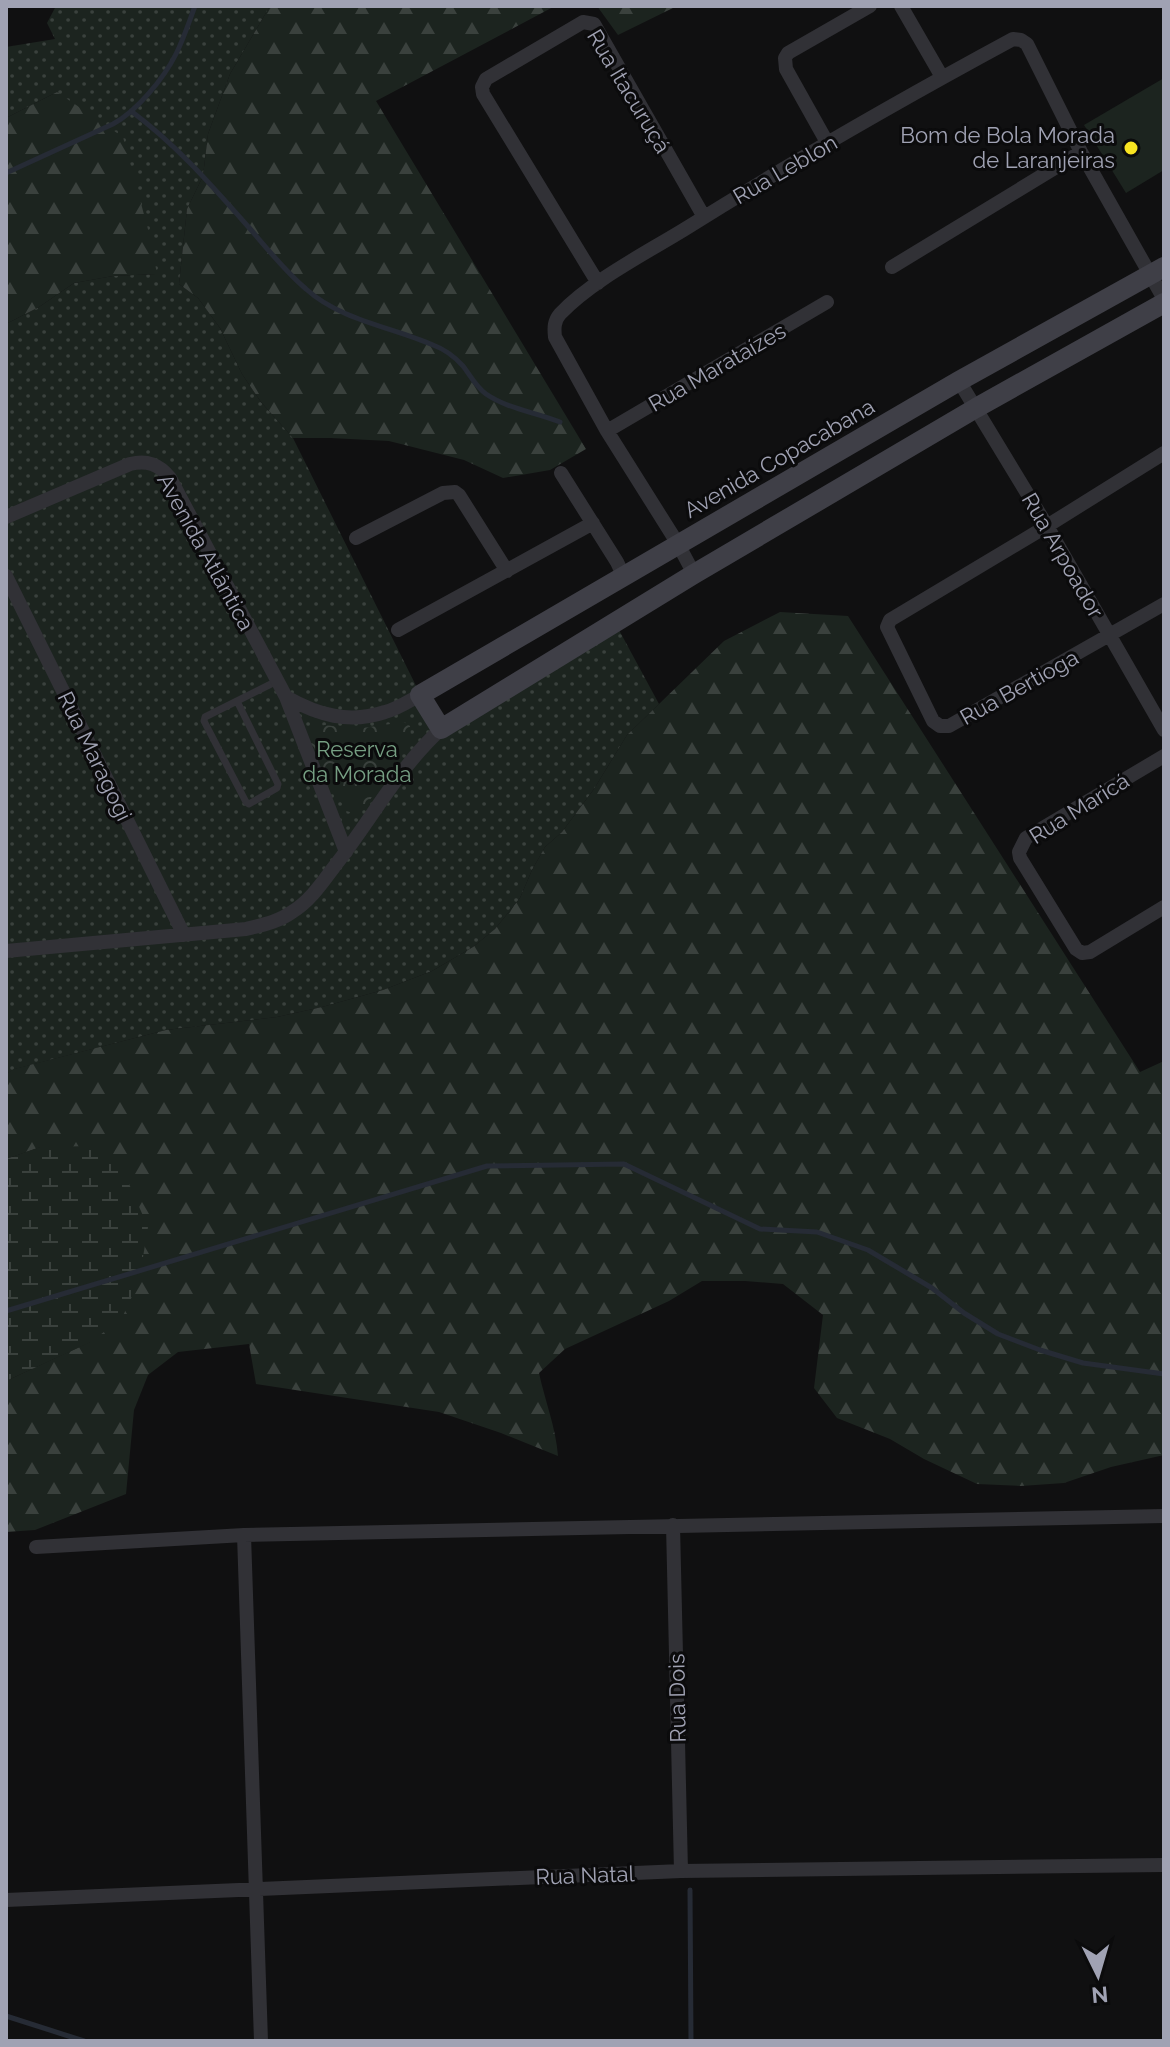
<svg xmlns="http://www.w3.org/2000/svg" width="1170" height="2047" viewBox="0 0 1170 2047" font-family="Raleway,sans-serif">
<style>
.grass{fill:url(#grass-dots)}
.forest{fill:url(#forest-firs)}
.wetland{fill:url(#wetland-marsh)}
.park{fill:url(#park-crowns)}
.pitch{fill:#1c241f}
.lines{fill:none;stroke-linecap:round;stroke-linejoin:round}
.stream{stroke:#262b35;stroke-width:5}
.lane{stroke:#313136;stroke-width:7}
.street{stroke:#313136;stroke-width:14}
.secondary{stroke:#3f3f47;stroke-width:20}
.poi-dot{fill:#f8e421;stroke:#0b0b0c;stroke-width:3}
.labels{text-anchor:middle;stroke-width:6;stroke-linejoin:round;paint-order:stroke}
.street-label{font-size:22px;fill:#a0a2b3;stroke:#0b0b0c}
.poi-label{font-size:22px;fill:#a0a2b3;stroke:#0b0b0c;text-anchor:end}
.park-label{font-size:22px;fill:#769f83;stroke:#0b0b0c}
</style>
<defs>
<pattern id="grass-dots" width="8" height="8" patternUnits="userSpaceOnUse" patternTransform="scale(2)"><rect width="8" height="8" fill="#1c241f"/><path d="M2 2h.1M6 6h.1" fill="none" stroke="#3a413d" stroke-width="1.8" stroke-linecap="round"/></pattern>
<pattern id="forest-firs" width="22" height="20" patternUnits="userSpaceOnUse" patternTransform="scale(2)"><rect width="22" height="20" fill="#1c241f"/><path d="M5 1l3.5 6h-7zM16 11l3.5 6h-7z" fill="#3a413d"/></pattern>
<pattern id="wetland-marsh" width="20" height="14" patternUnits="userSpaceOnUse" patternTransform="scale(2)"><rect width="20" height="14" fill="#1c241f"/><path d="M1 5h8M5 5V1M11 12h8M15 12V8" fill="none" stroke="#3a413d"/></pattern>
<pattern id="park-crowns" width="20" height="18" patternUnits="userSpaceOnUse" patternTransform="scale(2)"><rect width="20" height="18" fill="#1c241f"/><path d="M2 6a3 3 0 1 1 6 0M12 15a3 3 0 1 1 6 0" fill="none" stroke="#3a413d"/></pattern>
</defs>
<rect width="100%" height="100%" fill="#101011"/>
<path class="grass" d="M56 6H270L230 74 208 134 203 176 187 209 179 284 198 298 220 328 242 374 261 402 293 438 439 732 619 630 659 704 627 735 594 789 562 832 545 847 532 870 520 898 495 929 473 947 432 971 383 990 322 1007 277 1017 166 1030 15 1069 6 1074V324L39 307 74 283 113 276 156 274 57 92 6 118V47L55 39 47 23Z"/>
<path class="forest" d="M270 6H555L376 101 586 449 550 470 503 478 464 460 389 441 331 438H293L261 402 242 374 220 328 198 298 179 284 187 209 203 176 208 134 230 74Z
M597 6H677L618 35Z
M57 92 123 137 149 233 157 274 113 276 74 283 39 307 6 324V118Z
M780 612 848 616 1140 1072 1164 1061V1455L1111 1467 1064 1483 1021 1486 977 1484 924 1459 890 1439 837 1418 814 1388 823 1315 783 1284 745 1281H702L669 1301 565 1349 539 1373C545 1401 556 1428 558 1456L501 1433 439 1412 256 1384 249 1344 178 1352 148 1375 134 1410 126 1494 35 1530 6 1532V1381L90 1342 41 1147 6 1159V1074L14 1069 166 1030 277 1017 322 1007 383 990 432 971 473 947 495 929 520 898 532 870 545 847 562 832 594 789 627 735 724 641Z"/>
<path class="wetland" d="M94 1146 126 1177 148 1227 139 1281 122 1318 91 1342 6 1381V1159L40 1147Z"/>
<path class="park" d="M404 722 410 726 411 738 364 809 354 813 346 811 307 737 312 728 325 725 356 729Z"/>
<path class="pitch" d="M1164 78V170L1126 193 1084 125Z"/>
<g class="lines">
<path class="stream" d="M131 111C178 146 213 187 252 231 269 251 286 272 306 289 340 320 392 327 433 345 444 349 455 357 463 366 470 375 476 387 486 394 508 409 535 412 560 422
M6 173 113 124C137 111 164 78 176 54 184 38 189 22 195 6
M6 1311 487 1166 624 1164 760 1229 817 1232 868 1250 932 1288 964 1313 998 1334 1040 1350 1083 1363 1164 1374
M690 1890 691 2041
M6 2016 84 2041"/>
<path class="lane" d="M237 701 278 784 277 788 249 804 246 802 204 721 205 717 277 681"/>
<path class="street" d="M901 6 942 77
M828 144 786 69 785 58 788 53 870 6
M892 267 1081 152
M598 283 483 94 482 87 486 79 583 22 594 24 704 217
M959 381 1047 526 1164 730
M607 431 827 302
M1164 453 1047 526 890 620 887 627 933 721 940 726H949L1164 604
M561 473 617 562 624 577
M6 517 130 464C147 460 159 464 170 478L286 697 346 852
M356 538 443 493 455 492 459 495 507 571
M694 574 678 544 607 431 555 337C554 328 554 321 560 314 591 281 646 253 685 229 792 162 902 99 1013 39L1021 40 1027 44 1081 152 1164 299
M6 576 184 935
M398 630 593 523
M286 697C318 715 349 724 385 712 397 709 409 701 420 695
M1164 756 1026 838 1019 852 1020 858 1076 949 1082 953 1090 952 1164 907
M6 951 246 929C262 925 278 922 292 912 310 901 322 883 334 867 370 822 398 768 441 729
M673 1525 681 1871
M244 1535 261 2041
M36 1547 244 1535 1164 1516
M6 1900 681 1871 1164 1865"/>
<path class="secondary" d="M1164 267 959 381 420 695 441 729 694 574 976 408 1164 303"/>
</g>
<circle class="poi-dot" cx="1131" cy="148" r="8"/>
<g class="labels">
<g class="street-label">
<text transform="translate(629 91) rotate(59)" y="8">Rua Itacuruçá</text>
<text transform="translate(785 169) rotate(-30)" y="8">Rua Leblon</text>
<text transform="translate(717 367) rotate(-30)" y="8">Rua Marataízes</text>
<text transform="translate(779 458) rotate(-30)" y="8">Avenida Copacabana</text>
<text transform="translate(206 552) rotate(61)" y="8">Avenida Atlântica</text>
<text transform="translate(1063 555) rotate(60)" y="8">Rua Arpoador</text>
<text transform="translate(1019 687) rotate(-29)" y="8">Rua Bertioga</text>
<text transform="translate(95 756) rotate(64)" y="8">Rua Maragogi</text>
<text transform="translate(1079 808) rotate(-32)" y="8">Rua Maricá</text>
<text transform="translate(677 1698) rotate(-91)" y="8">Rua Dois</text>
<text transform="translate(585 1875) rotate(-2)" y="8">Rua Natal</text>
</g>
<g class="poi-label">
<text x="1115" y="143">Bom de Bola Morada<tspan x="1115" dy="25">de Laranjeiras</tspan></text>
</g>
<g class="park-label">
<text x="357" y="757">Reserva<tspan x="357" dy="25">da Morada</tspan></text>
</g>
</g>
<rect width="1170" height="2047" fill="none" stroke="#a0a2b3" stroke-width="16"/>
<g transform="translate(1098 1975) rotate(175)" stroke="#0b0b0c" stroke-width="6" paint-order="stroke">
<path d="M0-6L14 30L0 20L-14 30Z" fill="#a0a2b3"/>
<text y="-12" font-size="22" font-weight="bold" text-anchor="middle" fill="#a0a2b3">N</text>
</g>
</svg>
